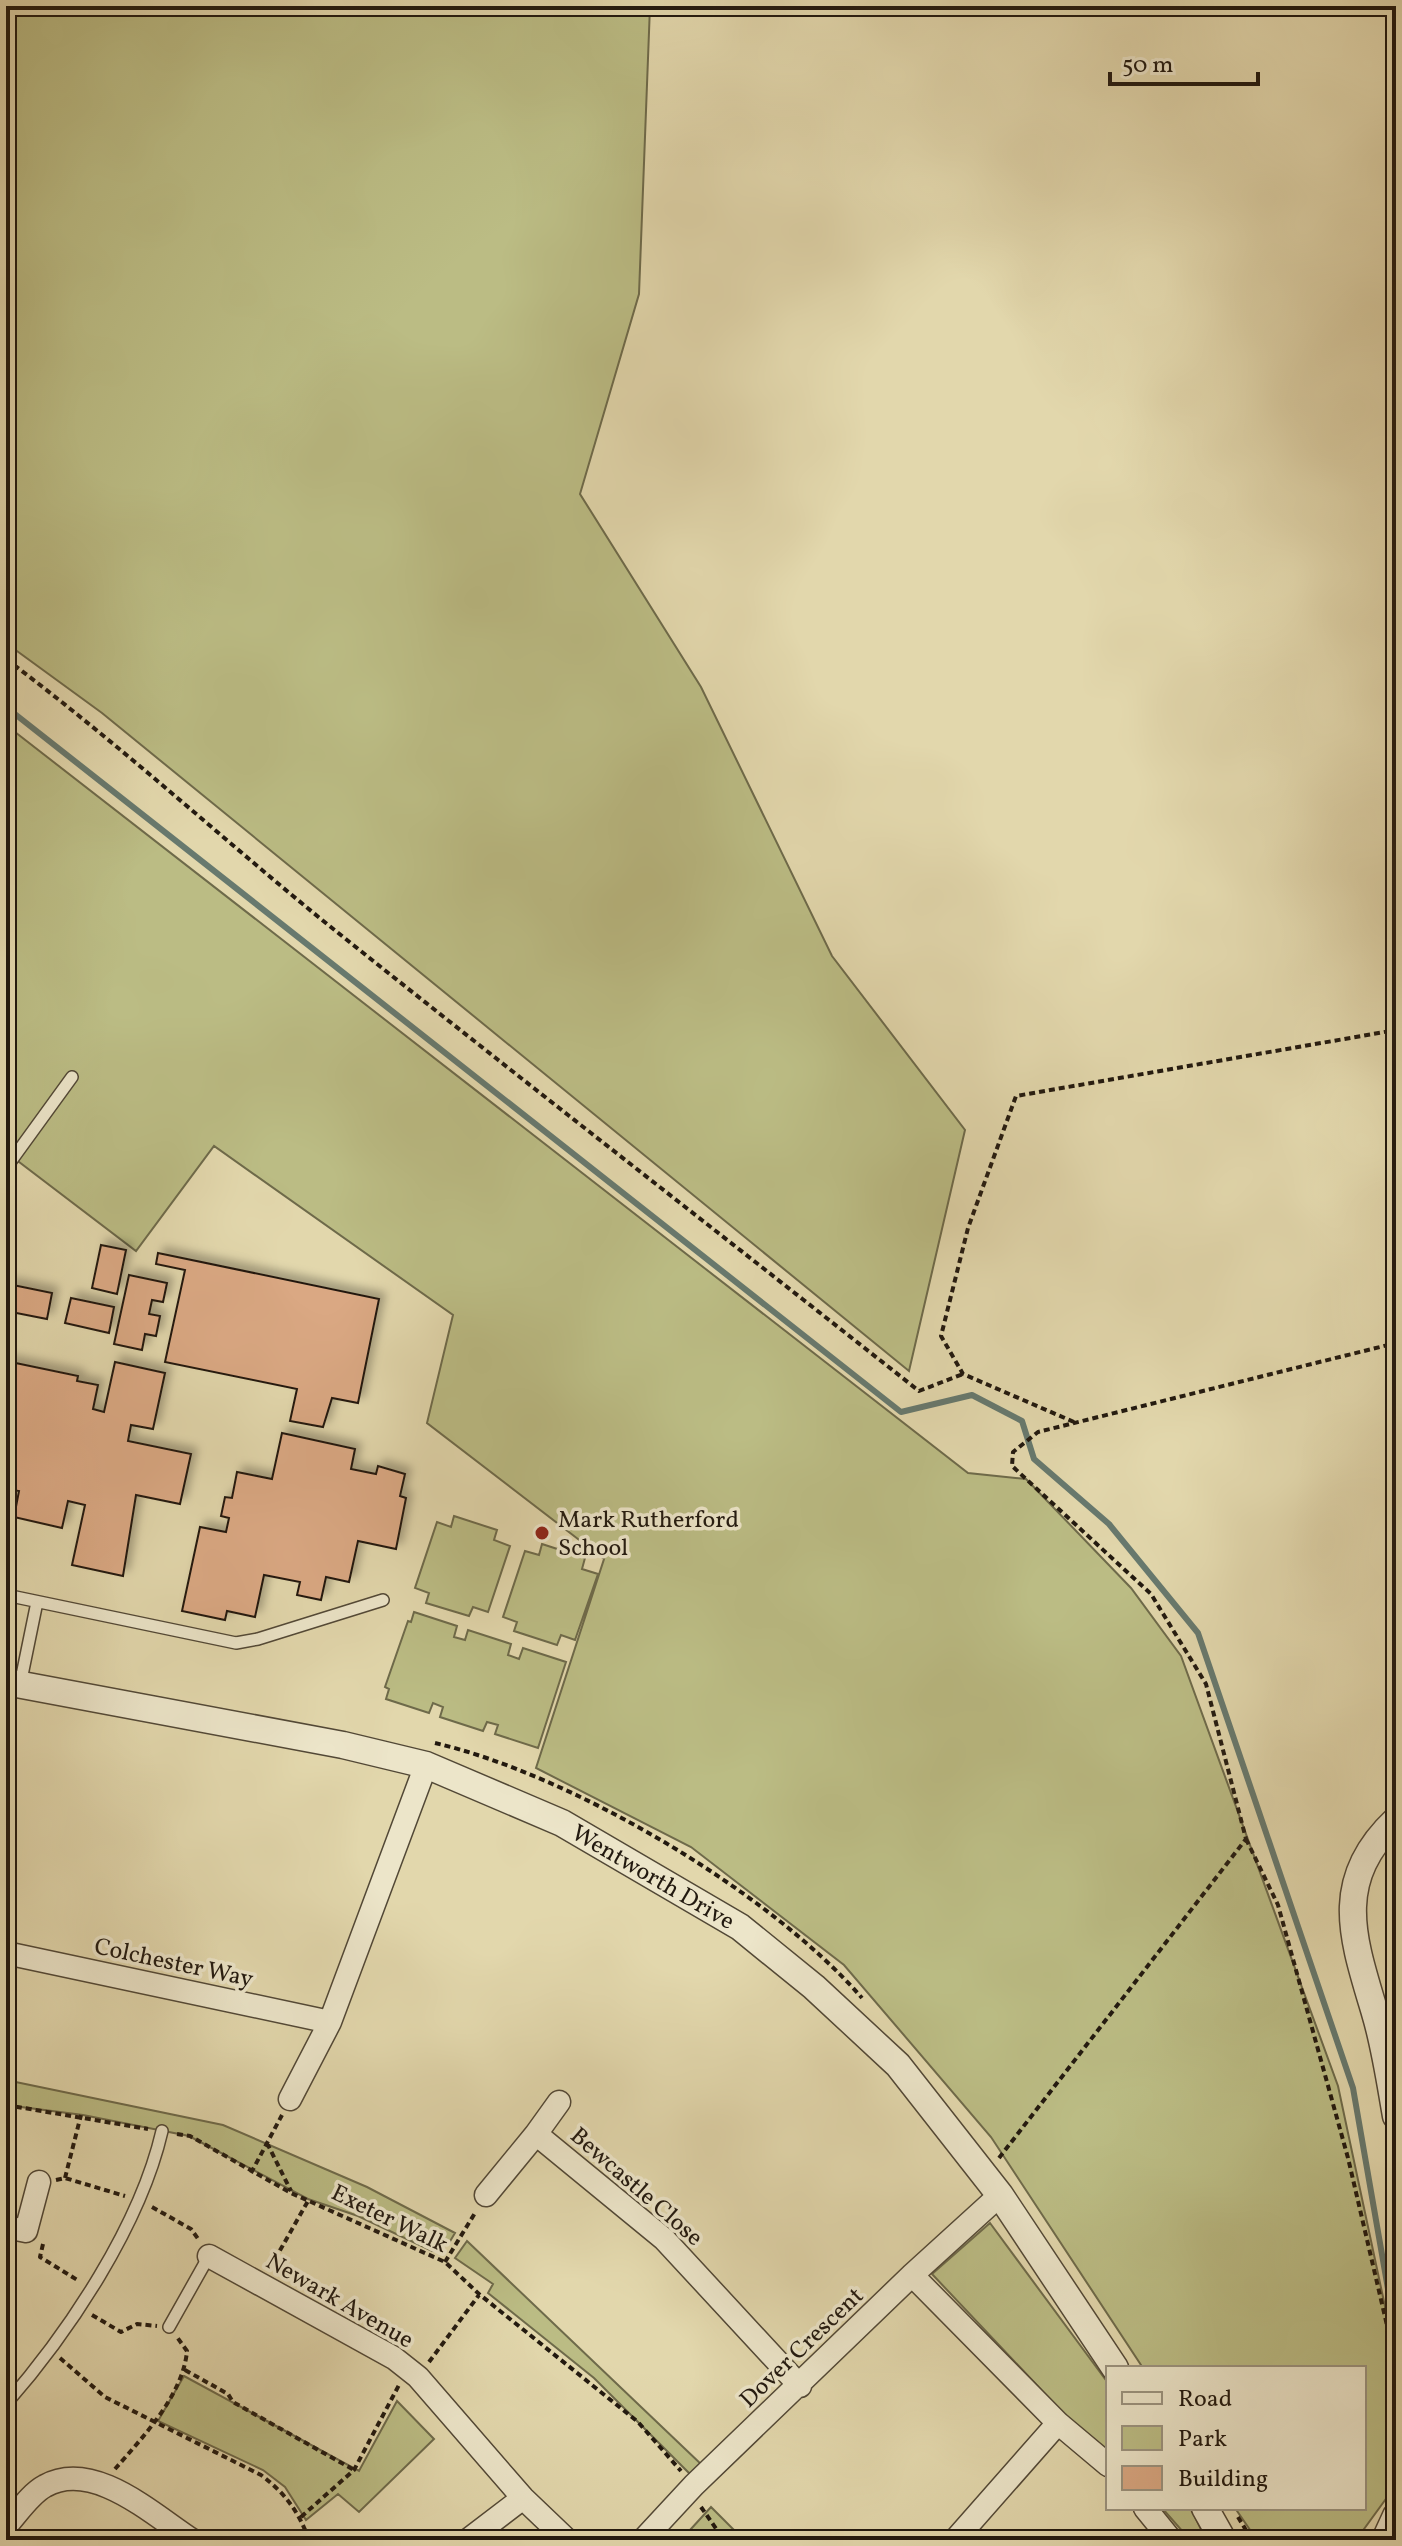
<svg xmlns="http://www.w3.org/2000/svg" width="1402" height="2546" viewBox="0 0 1402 2546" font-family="Vollkorn,serif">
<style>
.green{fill:#bbbc84;stroke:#6e6a4a;stroke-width:2}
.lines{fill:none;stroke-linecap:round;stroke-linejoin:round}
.stream{stroke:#67796e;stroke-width:6}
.building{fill:#daa883;stroke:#22190f;stroke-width:2;filter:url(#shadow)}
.service-casing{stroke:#524836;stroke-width:14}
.minor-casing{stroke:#524836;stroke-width:25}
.tertiary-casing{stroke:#524836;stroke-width:29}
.path{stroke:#22190f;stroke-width:4;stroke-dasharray:6 4;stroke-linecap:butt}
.service{stroke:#ece5c9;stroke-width:11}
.minor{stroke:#ece5c9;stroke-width:22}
.tertiary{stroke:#ece5c9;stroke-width:26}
.poi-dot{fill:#8f2418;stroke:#ece5c9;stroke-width:3}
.labels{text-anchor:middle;stroke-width:7;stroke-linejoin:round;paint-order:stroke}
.poi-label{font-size:24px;fill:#22190f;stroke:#ece5c9;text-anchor:start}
.street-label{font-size:24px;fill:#22190f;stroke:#ece5c9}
</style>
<defs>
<filter id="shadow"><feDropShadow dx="6" dy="-6" stdDeviation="4" flood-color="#0004"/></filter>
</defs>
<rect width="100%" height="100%" fill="#e2d7ac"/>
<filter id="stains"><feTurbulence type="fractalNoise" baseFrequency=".0025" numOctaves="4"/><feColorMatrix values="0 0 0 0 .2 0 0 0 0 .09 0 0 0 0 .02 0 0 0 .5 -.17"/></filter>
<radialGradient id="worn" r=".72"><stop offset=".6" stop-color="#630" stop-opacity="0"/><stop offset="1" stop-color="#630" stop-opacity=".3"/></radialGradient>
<path class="green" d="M6 6H650L639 294 580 494 701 687 832 956 965 1130 909 1371 102 713 6 643Z
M6 725 968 1473 1026 1479 1131 1588 1181 1656 1338 2086 1396 2358V2485L1356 2540H1257L1235 2508H1364V2368H1143L991 2137 844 1965 691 1847 536 1768 604 1559 427 1423 453 1315 214 1146 136 1251 6 1152Z
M454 1516 497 1530 494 1540 510 1546 488 1612 473 1607 469 1616 426 1603 429 1593 415 1588 437 1522 451 1527Z
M542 1544 585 1558 582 1569 598 1574 575 1640 561 1635 557 1645 514 1631 517 1622 503 1617 525 1551 539 1555Z
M414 1612 457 1626 454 1637 465 1640 468 1630 511 1644 508 1655 519 1659 523 1648 566 1662 538 1748 495 1734 498 1725 487 1722 483 1731 440 1717 443 1707 433 1703 429 1713 386 1699 389 1689 385 1687 408 1621 411 1622Z
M6 2080 223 2125 367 2187 455 2233 449 2243 432 2251 358 2216 308 2199 189 2136 83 2115 6 2105Z
M990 2223 1108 2383V2451L1066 2416 932 2274Z
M467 2241 703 2466 692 2476 594 2378 488 2293 493 2284 455 2258Z
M184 2376 359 2471 397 2401 434 2439 359 2512 338 2494 306 2520 285 2487 263 2470 158 2421Z
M711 2507 744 2540H700L690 2530Z
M1162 2508H1191L1206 2540H1181L1184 2533Z"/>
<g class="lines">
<path class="stream" d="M6 707 901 1412 972 1395 1022 1421 1034 1459 1109 1524 1198 1633 1353 2088 1388 2289 1396 2315"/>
</g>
<path class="building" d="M101 1245 126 1250 117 1294 92 1288Z
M158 1253 379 1299 358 1403 332 1398 323 1427 290 1421 297 1389 165 1362 185 1270 156 1264Z
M129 1275 167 1283 163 1302 152 1300 149 1314 160 1316 156 1336 145 1334 142 1350 114 1344Z
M8 1284 52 1293 47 1319 6 1311Z
M71 1298 114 1307 109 1333 65 1323Z
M6 1361 78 1376 77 1381 98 1385 93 1409 104 1412 115 1362 165 1373 153 1429 131 1425 128 1441 191 1454 180 1504 136 1495 123 1576 72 1565 85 1505 68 1501 62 1528 14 1517 19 1491 6 1489Z
M282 1433 355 1449 351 1469 376 1474 378 1466 405 1474 400 1496 406 1498 396 1549 358 1541 349 1582 326 1577 321 1600 297 1595 300 1582 264 1575 255 1617 227 1611 225 1620 182 1611 200 1527 226 1532 229 1518 221 1516 225 1497 232 1498 237 1472 272 1479Z"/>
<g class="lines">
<g class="service-casing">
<path id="service" d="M6 1168 72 1077
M6 1595 236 1643 258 1639 383 1600
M20 1685 37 1602
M169 2327 209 2256
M6 2404C69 2332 140 2226 162 2131"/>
</g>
<g class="minor-casing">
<path id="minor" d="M6 1953 330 2022 426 1765
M290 2099 330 2022
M536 2134 559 2102
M486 2195 536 2134 664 2239 800 2386
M6 2227 26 2231 39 2182
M209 2256 394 2358 418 2377 523 2498 567 2540
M912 2275 1058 2423 1108 2465
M1145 2508 1171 2540
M6 2526C18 2513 30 2494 45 2486 93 2459 152 2514 192 2540
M468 2540 523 2498
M643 2540 694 2485 912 2275 1000 2195
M955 2540 1058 2423"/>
</g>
<g class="tertiary-casing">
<g id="tertiary">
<path id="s1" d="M6 1682 343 1745 426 1765 562 1823 740 1927 814 1987 898 2065 1000 2195 1115 2368"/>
<path d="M1396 1820C1331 1881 1353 1939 1375 2013 1385 2046 1390 2082 1396 2116"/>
<path d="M1205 2508 1223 2540"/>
<path d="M1385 2540 1396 2516"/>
</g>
</g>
<path class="path" d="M6 19 19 6
M6 659C117 742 219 836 327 924 523 1081 722 1235 919 1391L963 1374
M1074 1422 963 1374 941 1336 968 1228 1016 1096 1396 1030
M435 1743C572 1775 770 1892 862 1998
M1246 1839 1278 1905 1348 2158 1396 2364
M6 2105 148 2129
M177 2134 190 2136 291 2193 445 2262 479 2294 638 2422 681 2471
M267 2143 291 2191
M999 2158 1246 1839 1206 1684 1151 1594 1012 1466 1013 1452 1038 1432 1396 1343
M251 2173 282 2115
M65 2178 81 2115
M56 2180 65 2178 125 2196
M152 2207 191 2229 199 2240
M43 2244 40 2257 79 2281
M445 2262 475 2213
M270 2268 308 2201
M92 2315 121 2332 137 2324 157 2326
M60 2358 105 2397 261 2475C285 2493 299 2512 309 2540
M429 2362 479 2295
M185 2370 228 2394 233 2402 354 2470
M115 2469C143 2437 183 2395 187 2351L177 2337
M701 2507 724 2540
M301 2517 354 2470 399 2385
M1238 2517 1252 2540"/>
<use href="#service" class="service"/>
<use href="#minor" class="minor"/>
<use href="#tertiary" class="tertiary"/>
</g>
<circle class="poi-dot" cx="542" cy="1533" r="8"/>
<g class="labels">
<g class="poi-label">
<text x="558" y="1527">Mark Rutherford<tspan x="558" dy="28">School</tspan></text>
</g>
<g class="street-label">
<text dy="8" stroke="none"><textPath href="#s1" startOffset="682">Wentworth Drive</textPath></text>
<text transform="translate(174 1962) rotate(12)" y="8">Colchester Way</text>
<text transform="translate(637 2186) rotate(41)" y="8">Bewcastle Close</text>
<text transform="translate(390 2218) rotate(26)" y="8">Exeter Walk</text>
<text transform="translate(340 2300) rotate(30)" y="8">Newark Avenue</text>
<text transform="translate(801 2347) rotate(-44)" y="8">Dover Crescent</text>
</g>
</g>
<rect width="1402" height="2546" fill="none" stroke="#e2d7ac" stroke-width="32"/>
<rect x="8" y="8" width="1386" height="2530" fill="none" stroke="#22190f" stroke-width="4"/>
<rect x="16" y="16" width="1370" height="2514" fill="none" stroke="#22190f" stroke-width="2"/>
<rect x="1106" y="2366" width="260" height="144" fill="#ece5c9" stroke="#9b937f" stroke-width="2"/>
<rect x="1122" y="2392" width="40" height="12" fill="#ece5c9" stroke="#9b937f" stroke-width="2"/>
<text x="1178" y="2406" font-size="24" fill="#22190f">Road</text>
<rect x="1122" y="2426" width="40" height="24" fill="#bbbc84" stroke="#9b937f" stroke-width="2"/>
<text x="1178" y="2446" font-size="24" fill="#22190f">Park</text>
<rect x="1122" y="2466" width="40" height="24" fill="#daa883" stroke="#9b937f" stroke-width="2"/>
<text x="1178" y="2486" font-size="24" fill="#22190f">Building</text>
<path d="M1110 72v12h148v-12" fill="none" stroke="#22190f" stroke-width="4"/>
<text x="1122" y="72" font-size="24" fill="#22190f" stroke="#ece5c9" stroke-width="6" paint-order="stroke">50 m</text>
<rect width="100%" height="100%" filter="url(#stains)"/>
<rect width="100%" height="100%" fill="url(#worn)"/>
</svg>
